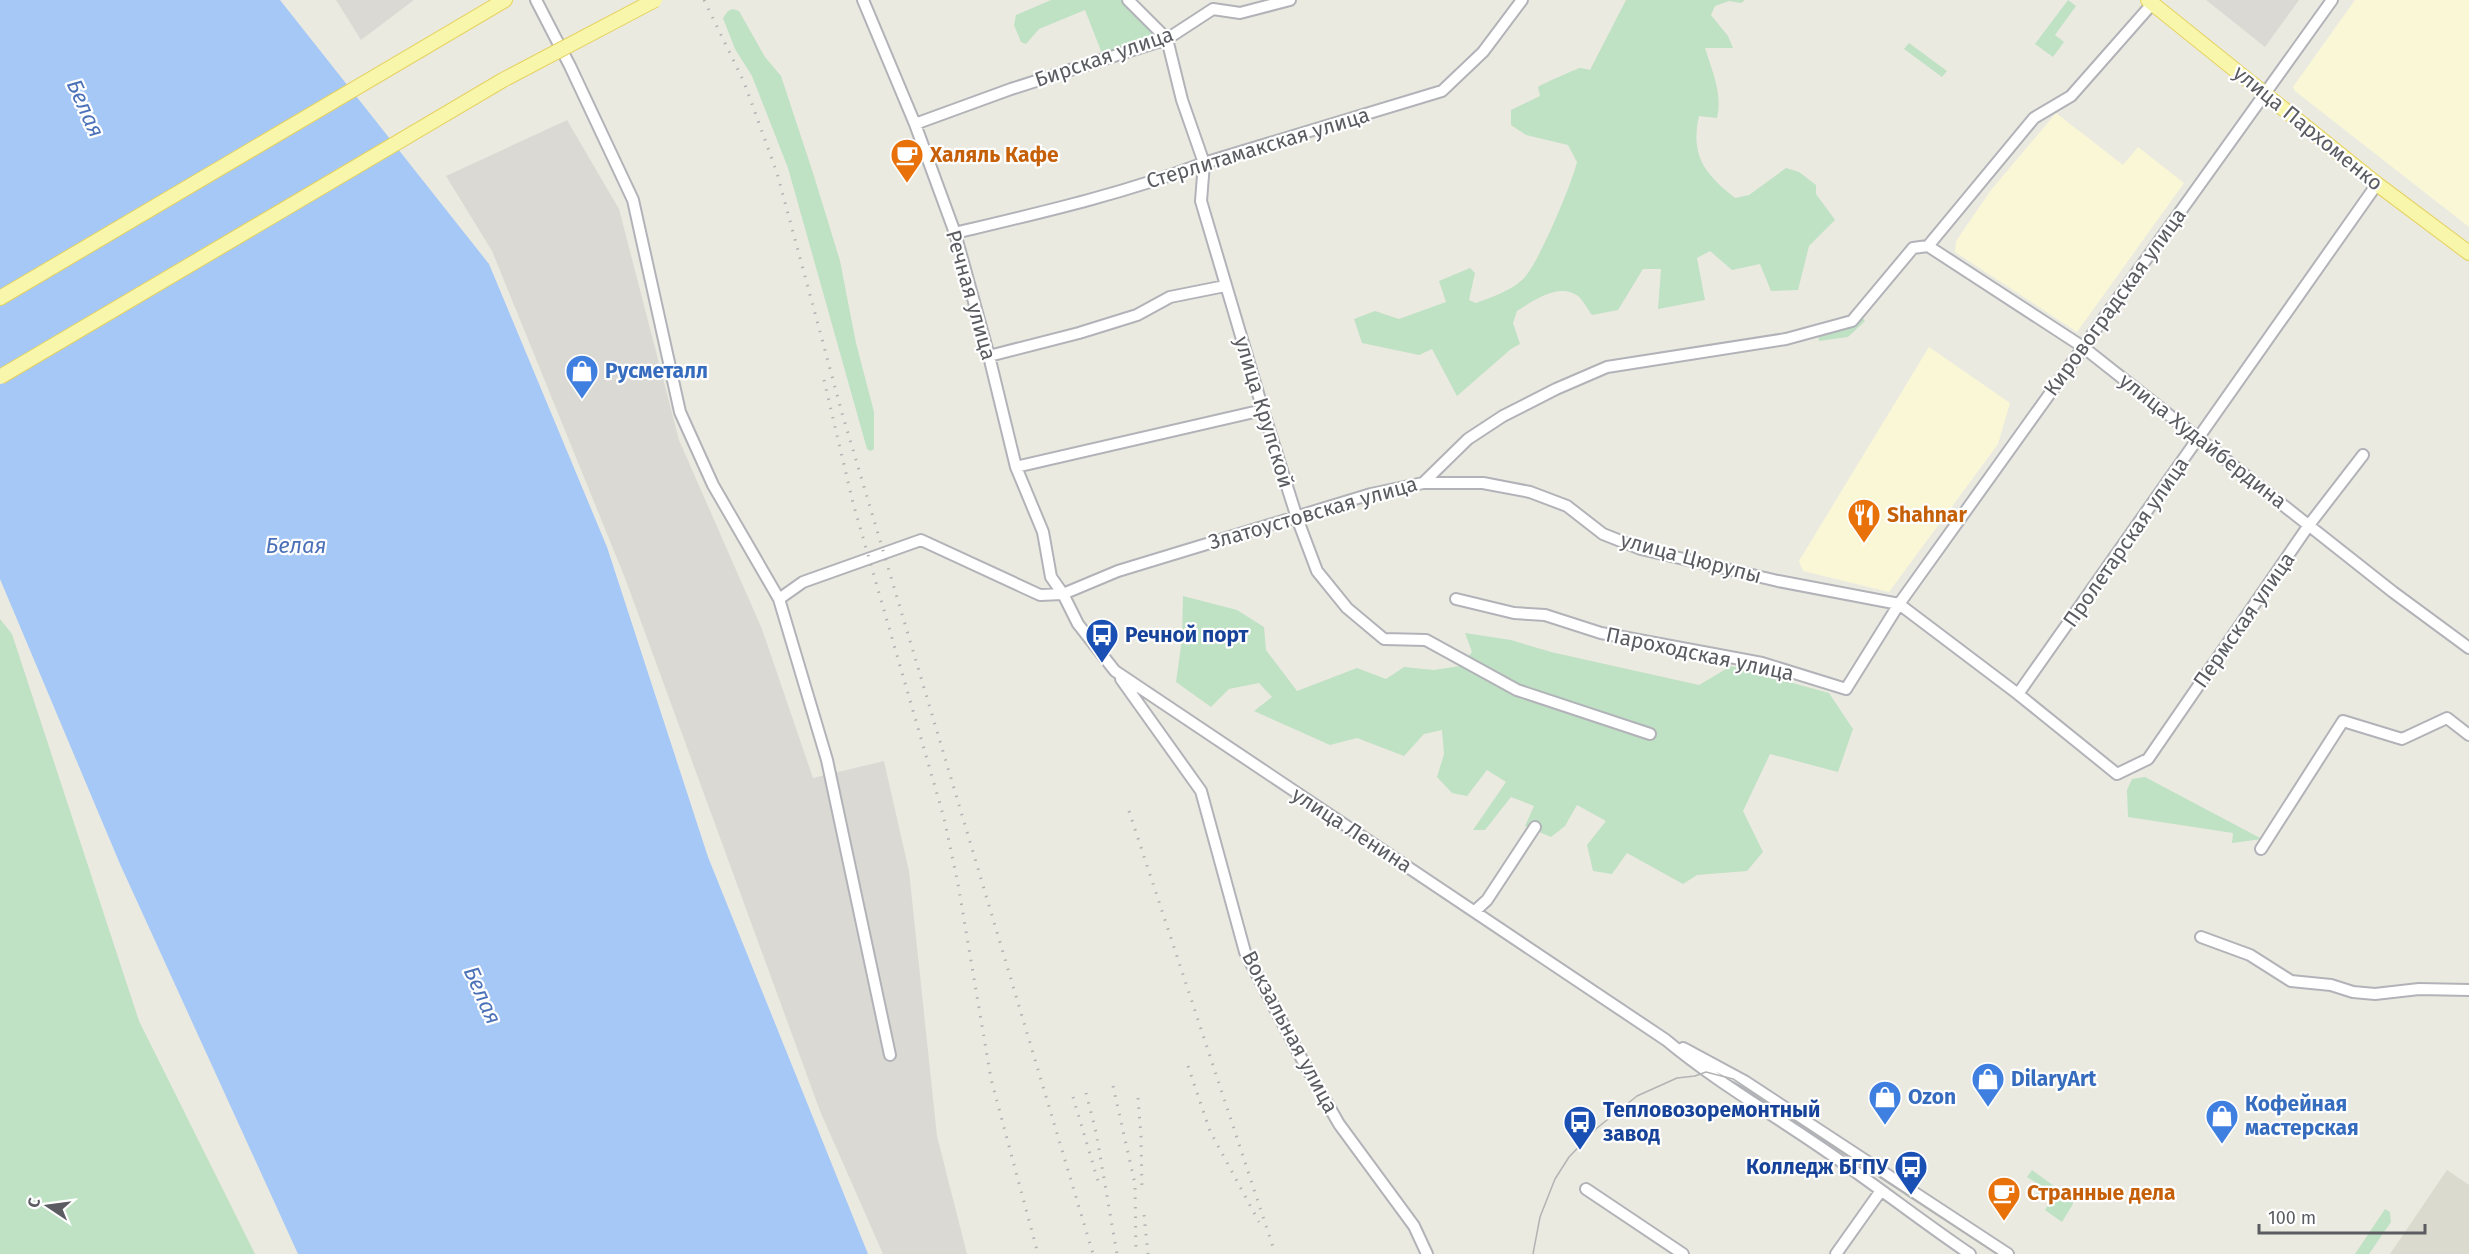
<svg xmlns="http://www.w3.org/2000/svg" width="2469" height="1254" viewBox="0 0 2469 1254" font-family="'Fira Sans',sans-serif">
<style>
.commercial{fill:#faf7d7}
.industrial{fill:#dad9d3}
.education{fill:#dbdacf}
.green{fill:#bfe1c4}
.water{fill:#a5c8f7}
.lines{fill:none;stroke-linecap:round;stroke-linejoin:round}
.minor-casing{stroke:#b2b3b8;stroke-width:14}
.major-casing{stroke:#e5d261;stroke-width:16}
.minor{stroke:#fff;stroke-width:10}
.major{stroke:#f8f6aa;stroke-width:14}
.tram{stroke:#b2b3b3;stroke-width:1.5}
.rail{stroke:#b2b3b3;stroke-width:3;stroke-dasharray:1.5 8;stroke-linecap:butt}
.major-bridge-casing{stroke:#e5d261;stroke-width:16;stroke-linecap:butt}
.major-bridge{stroke:#f8f6aa;stroke-width:14}
.labels{text-anchor:middle;stroke-width:4.5;stroke-linejoin:round;paint-order:stroke}
.street-label{font-size:21px;fill:#5a5c61;stroke:#fff}
.food-label{font-size:21px;font-weight:bold;fill:#c56008;stroke:#fff;text-anchor:start}
.shop-label{font-size:21px;font-weight:bold;fill:#366cbe;stroke:#fff;text-anchor:start}
.transit-label{font-size:21px;font-weight:bold;fill:#164399;stroke:#fff;text-anchor:start}
.water-label{font-size:22px;font-style:italic;fill:#4b71b8;stroke:#fff}
</style>
<rect width="100%" height="100%" fill="#ebeae1"/>
<path class="commercial" d="M2355 0H2469V227L2295 91 2293 87Z
M2056 113 2123 165 2138 147 2184 183 2077 332 1955 252 1956 241 1991 190Z
M1929 347 2010 403 1998 444 1889 592 1803 571 1799 561Z"/>
<path class="industrial" d="M336 0H414L361 40Z
M2206 0H2299L2265 47Z
M567 120 619 209 679 440 762 629 813 778 884 761 909 871 937 1136 967 1254H883L820 1111 625 578 492 251 446 176Z"/>
<path class="education" d="M2447 1170 2469 1185V1254H2390Z"/>
<path class="green" d="M1051 0H1121L1161 38 1103 56 1085 10 1039 29 1026 44 1021 42 1014 25 1016 15Z
M1626 0H1745L1741 3 1729 1 1715 6 1711 15 1728 36 1733 48H1705C1712 71 1723 94 1717 118L1699 116C1690 156 1705 174 1735 198L1749 195 1786 168 1799 172 1816 185V194L1835 220 1809 246 1798 290 1771 291 1760 264 1732 270 1710 251 1697 258 1705 300 1658 309 1661 269H1643L1618 310 1592 315C1588 310 1583 300 1578 296 1559 282 1533 301 1517 311L1513 323 1520 344 1511 349 1457 396 1432 349 1419 355 1362 343 1354 319 1375 311 1399 319 1446 302 1439 281 1470 268 1475 273 1469 300 1476 303C1492 297 1510 291 1522 280 1537 268 1572 183 1577 162L1568 145 1526 135 1511 125V110L1540 96 1538 87C1540 85 1576 69 1580 68 1583 68 1586 69 1590 70Z
M2068 0 2076 6 2055 35 2064 42 2053 57 2035 44Z
M733 9 739 11 765 57 781 76 814 176 840 261 856 343 874 412V449L870 451 867 449 788 168 752 76 735 49 723 18 728 11Z
M1909 43 1947 71 1942 77 1904 49Z
M1861 316 1865 321 1848 337 1819 341 1818 332Z
M1183 596 1237 610 1264 627 1266 650 1297 691 1357 668 1386 679 1404 667 1434 670 1460 666 1472 652 1465 633 1511 640 1551 652 1699 685 1731 666 1829 693 1853 729 1838 772 1770 754 1743 811 1763 852 1747 871 1697 875 1683 884 1627 853 1612 874 1593 871 1587 845 1606 821 1577 805 1565 826 1551 837 1525 826 1534 806 1511 797 1485 830H1473L1506 782 1487 770 1467 796 1452 793 1437 777 1444 754 1442 730 1424 734 1404 756 1357 738 1330 745 1254 711 1272 697 1259 683 1229 689 1211 707 1176 682 1182 639Z
M0 619 12 634 139 1021 255 1254H0Z
M2145 777 2262 839 2232 843 2233 833 2128 817 2127 790 2132 779Z
M2032 1170 2054 1186 2045 1200 2036 1194 2041 1186 2027 1177Z
M2058 1189 2073 1200V1204L2062 1222 2045 1210Z
M2385 1209 2390 1212 2391 1222 2369 1254H2355Z"/>
<path class="water" d="M0 0H280L489 264 607 547 708 857 868 1254H298L120 864 0 579Z"/>
<g class="lines">
<g class="minor-casing">
<path id="minor" d="M536 0 570 66 633 200 680 412 713 485 779 599 827 760 890 1055
M863 0 915 124 955 233 989 356 1016 467 1043 532 1051 577 1063 594 1078 624 1115 671 1666 1040C1721 1086 1785 1121 1843 1163 1886 1193 1927 1225 1970 1254
M1128 0 1167 39 1182 100 1204 163 1201 201 1263 410 1297 518 1317 571 1347 608 1384 639 1426 640 1517 690 1650 734
M915 124 1011 89 1167 39 1213 9 1240 13 1290 0
M955 233C1039 213 1123 194 1204 163L1442 91 1483 52 1522 0
M1928 246 2083 347 2393 592 2469 648
M989 356 1079 333 1137 315 1170 297 1225 286
M1016 467 1263 410
M1423 483H1483L1530 492 1567 506 1603 534 1641 549 1778 581 1899 604 2018 694 2117 774 2148 759 2309 525 2363 455
M779 599 803 582 921 540 1040 595 1063 594 1118 571 1371 494 1423 483 1468 439 1503 416 1556 389 1607 367 1786 339 1852 321 1913 248 1928 246 2034 118 2071 96 2152 4
M1456 599 1514 613 1545 615 1601 633 1762 663 1846 689 1899 604 2332 0
M1121 679 1201 791 1245 952 1299 1054 1339 1124 1414 1226 1427 1254
M2018 694 2377 184
M2261 849 2343 721 2402 739 2447 718 2469 735
M1475 911 1487 900 1535 827
M2201 937 2250 955 2291 981 2331 985 2353 992 2375 994 2419 989 2469 990
M1683 1048 1746 1082 2008 1254
M1586 1189 1683 1254
M1836 1254 1880 1192"/>
</g>
<g class="major-casing">
<path id="major" d="M2148 0 2377 184 2469 253
M0 298 505 0"/>
</g>
<use href="#minor" class="minor"/>
<use href="#major" class="major"/>
<path class="tram" d="M1533 1254 1540 1217 1555 1179 1569 1157 1597 1128 1637 1096 1677 1078 1695 1076 1706 1072 1733 1079 1997 1254"/>
<path class="rail" d="M704 0 744 82 777 173 842 413 1093 1254
M824 380 853 503 944 818 958 884 991 1079 1038 1254
M1129 811 1275 1253
M1188 1066 1210 1131 1259 1222
M1113 1086 1135 1184 1136 1254
M1086 1093 1096 1132 1117 1254
M1073 1097 1098 1181
M1138 1098 1141 1136 1142 1191
M1144 1215 1148 1254"/>
<g class="major-bridge-casing">
<path id="major-bridge" d="M0 377 503 80 655 0"/>
</g>
<use href="#major-bridge" class="major-bridge"/>
</g>
<defs>
<g id="cafe-pin" transform="scale(1.725)"><path d="M0 17L-7.5 6A9.5 9.5 0 1 1 7.5 6Z" fill="#e8710a" stroke="#fff"/><path d="M-5.5-4.5H6V0H3Q3 3.5 0 3.5H-2.5Q-5.5 3.5-5.5 0ZM3-3.2v2h1.7v-2ZM-6 4.5H4V6H-6Z" fill="#fff"/></g>
<g id="shop-pin" transform="scale(1.725)"><path d="M0 17L-7.5 6A9.5 9.5 0 1 1 7.5 6Z" fill="#3f7fe0" stroke="#fff"/><path d="M-5-2.5h2.3a2.7 3.5 0 0 1 5.4 0H5L5.5 6h-11ZM-1.5-2.5h3a1.5 2.3 0 0 0-3 0Z" fill="#fff"/></g>
<g id="restaurant-pin" transform="scale(1.725)"><path d="M0 17L-7.5 6A9.5 9.5 0 1 1 7.5 6Z" fill="#e8710a" stroke="#fff"/><path d="M-5-6h1v4h1v-4h1v4h1v-4h1v5L-1.5 .5V6h-2V.5L-5-1ZM5-6V6H3V1.5H1.5Q1.5-4 5-6Z" fill="#fff"/></g>
<g id="bus-pin" transform="scale(1.725)"><path d="M0 17L-7.5 6A9.5 9.5 0 1 1 7.5 6Z" fill="#1a4fb4" stroke="#fff"/><path d="M-5-6H5V4H4V6H2V4H-2V6H-4V4H-5ZM-3.5-4V0h7V-4ZM-3.5 1.2v1.5H-2V1.2ZM2 1.2v1.5H3.5V1.2Z" fill="#fff"/></g>
</defs>
<g fill-rule="evenodd">
<use href="#cafe-pin" x="907" y="155"/>
<use href="#shop-pin" x="582" y="371"/>
<use href="#restaurant-pin" x="1864" y="515"/>
<use href="#bus-pin" x="1102" y="635"/>
<use href="#shop-pin" x="1988" y="1079"/>
<use href="#shop-pin" x="1885" y="1097"/>
<use href="#shop-pin" x="2222" y="1116"/>
<use href="#bus-pin" x="1580" y="1122"/>
<use href="#bus-pin" x="1911" y="1167"/>
<use href="#cafe-pin" x="2004" y="1193"/>
</g>
<g class="labels">
<g class="street-label">
<text transform="translate(1104 57) rotate(-19)" y="7">Бирская улица</text>
<text transform="translate(2308 128) rotate(39)" y="7">улица Пархоменко</text>
<text transform="translate(1258 148) rotate(-17)" y="7">Стерлитамакская улица</text>
<text transform="translate(971 295) rotate(74)" y="7">Речная улица</text>
<text transform="translate(2115 302) rotate(-54)" y="7">Кировоградская улица</text>
<text transform="translate(1264 412) rotate(73)" y="7">улица Крупской</text>
<text transform="translate(2203 441) rotate(38)" y="7">улица Худайбердина</text>
<text transform="translate(1313 513) rotate(-16)" y="7">Златоустовская улица</text>
<text transform="translate(2126 542) rotate(-55)" y="7">Пролетарская улица</text>
<text transform="translate(1691 558) rotate(15)" y="7">улица Цюрупы</text>
<text transform="translate(2244 620) rotate(-55)" y="7">Пермская улица</text>
<text transform="translate(1700 654) rotate(12)" y="7">Пароходская улица</text>
<text transform="translate(1352 830) rotate(33)" y="7">улица Ленина</text>
<text transform="translate(1290 1032) rotate(62)" y="7">Вокзальная улица</text>
</g>
<g class="food-label">
<text x="930" y="162">Халяль Кафе</text>
<text x="1887" y="522">Shahnar</text>
<text x="2027" y="1200">Странные дела</text>
</g>
<g class="shop-label">
<text x="605" y="378">Русметалл</text>
<text x="2011" y="1086">DilaryArt</text>
<text x="1908" y="1104">Ozon</text>
<text x="2245" y="1111">Кофейная<tspan x="2245" dy="24">мастерская</tspan></text>
</g>
<g class="transit-label">
<text x="1125" y="642">Речной порт</text>
<text x="1603" y="1117">Тепловозоремонтный<tspan x="1603" dy="24">завод</tspan></text>
<text x="1888" y="1174" text-anchor="end">Колледж БГПУ</text>
</g>
<g class="water-label">
<text transform="translate(86 108) rotate(66)" y="8">Белая</text>
<text x="296" y="553">Белая</text>
<text transform="translate(483 995) rotate(66)" y="8">Белая</text>
</g>
</g>
<g transform="translate(48 1206) rotate(283)" stroke="#ffffff" stroke-width="4.5" paint-order="stroke">
<path d="M0-4.5L10 22L0 15L-10 22Z" fill="#5a5c61"/>
<text y="-9" font-size="16" font-weight="bold" text-anchor="middle" fill="#5a5c61">С</text>
</g>
<path d="M2259 1224v9h166v-9" fill="none" stroke="#5a5c61" stroke-width="3"/>
<text x="2268" y="1224" font-size="18" fill="#5a5c61" stroke="#ffffff" stroke-width="4.5" paint-order="stroke">100 m</text>
</svg>
